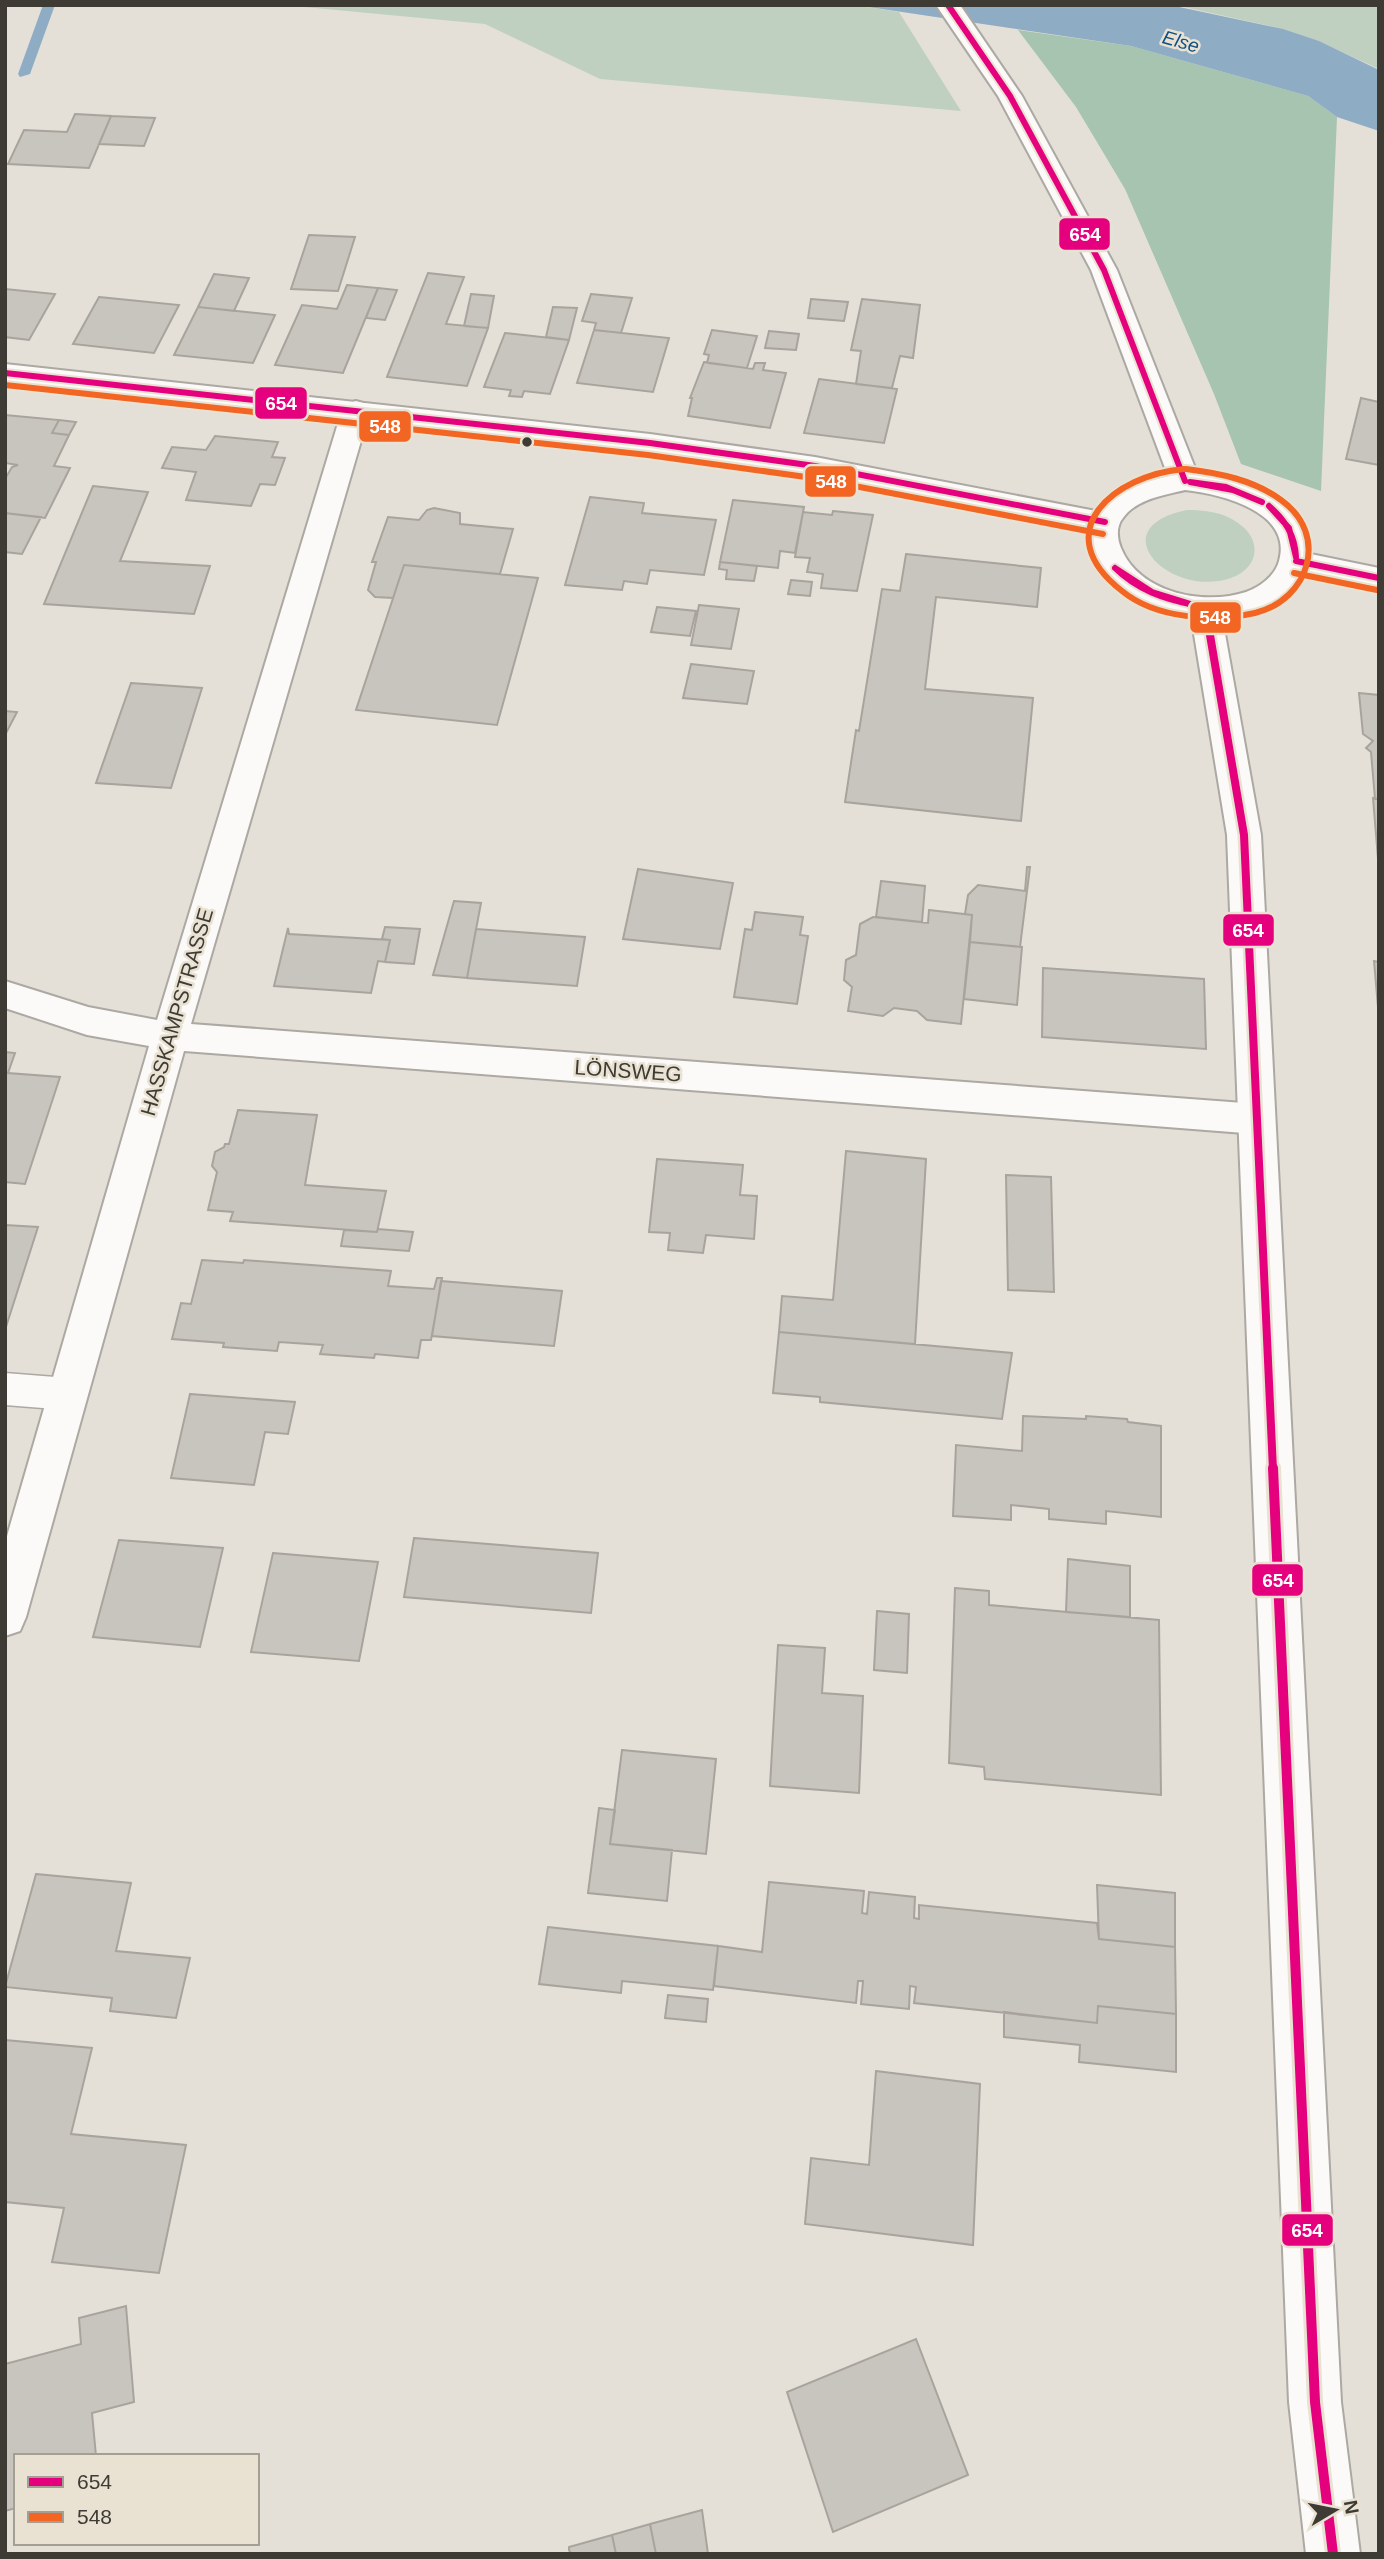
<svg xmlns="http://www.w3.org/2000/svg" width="1384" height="2559" viewBox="0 0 1384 2559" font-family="Helvetica,sans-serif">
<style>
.green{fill:#bfd0c0}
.forest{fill:#a6c4af}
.water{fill:#8facc5}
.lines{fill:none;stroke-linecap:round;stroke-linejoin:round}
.stream{fill:#8facc5;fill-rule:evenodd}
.building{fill:#c8c5be;stroke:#a8a49d;stroke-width:2}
.service-casing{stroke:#aca8a2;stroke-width:3}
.minor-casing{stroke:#aca8a2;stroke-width:4}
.tertiary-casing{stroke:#aca8a2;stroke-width:4}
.secondary-casing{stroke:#aca8a2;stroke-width:4}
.service{fill:#fbfaf9;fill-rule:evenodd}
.minor{fill:#fbfaf9;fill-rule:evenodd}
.tertiary{fill:#fbfaf9;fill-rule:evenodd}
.secondary{fill:#fbfaf9;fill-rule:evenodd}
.bus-1-far2-casing{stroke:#e9e2d2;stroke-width:10}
.bus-1-far1-casing{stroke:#e9e2d2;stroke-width:13}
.bus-1-casing{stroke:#e9e2d2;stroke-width:16}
.bus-2-casing{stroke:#e9e2d2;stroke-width:10}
.bus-1-far2{stroke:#e5007d;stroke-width:6}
.bus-1-far1{stroke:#e5007d;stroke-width:8}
.bus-1{stroke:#e5007d;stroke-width:10}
.bus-2{stroke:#f26522;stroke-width:6}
.bus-dot{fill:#3e3b35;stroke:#e9e2d2;stroke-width:2.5}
.labels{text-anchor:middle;stroke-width:5;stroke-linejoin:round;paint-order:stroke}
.far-water-label{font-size:19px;font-style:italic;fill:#105185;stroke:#e9e2d2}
.street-label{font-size:21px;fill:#3e3b35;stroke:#e9e2d2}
.line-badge{stroke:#e9e2d2;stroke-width:2.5}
.badge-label{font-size:19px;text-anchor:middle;font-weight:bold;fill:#fff}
</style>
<rect width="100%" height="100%" fill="#e4e0d7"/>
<path class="green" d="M283 5H854L899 12 961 111 600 79 485 24Z
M1175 5H1379V69L1318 41 1274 27Z
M1187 510C1205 510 1223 512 1238 523 1263 540 1259 568 1231 578 1170 599 1099 528 1187 510Z"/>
<path class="forest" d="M1018 30 1131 46 1308 96 1337 117 1321 491 1241 464 1214 394 1125 189 1076 107Z"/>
<path class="water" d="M855 5H1170L1283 29 1319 41 1379 70V131L1337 117 1308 96 1131 46Z"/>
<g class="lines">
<path class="stream" d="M43 5H55L30 74 20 77 18 74Z"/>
</g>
<path class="building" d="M75 114 111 116 89 168 8 164 24 130 67 132Z
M111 116 155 118 144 146 99 144Z
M309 235 355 237 338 291 291 289Z
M428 273 464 277 446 324 488 328 467 386 387 377Z
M214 274 249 278 234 311 198 307Z
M347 285 378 288 343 373 275 365 302 305 337 309Z
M378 288 397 290 385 320 366 318Z
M5 289 55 294 29 340 5 337Z
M471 294 494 296 488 328 464 326Z
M591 294 632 298 621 333 594 330 596 323 582 321Z
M99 297 179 305 154 353 73 344Z
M811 299 848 302 844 321 808 318Z
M862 299 920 305 913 358 900 356 892 388 856 384 861 351 851 350Z
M198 307 275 315 253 363 174 355Z
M553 307 577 308 569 340 546 337Z
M594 330 669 338 653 392 577 383Z
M712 330 757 336 747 368 707 363 709 355 704 354Z
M769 331 799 334 796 350 765 348Z
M505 333 569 340 550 394 524 391 522 397 509 396 511 390 484 387Z
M704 362 753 369 755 363H765L763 370 786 373 770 428 688 416 692 398H690Z
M819 379 897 389 884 443 804 433Z
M1361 398 1379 402V465L1346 459Z
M5 415 59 420 52 433 69 435 54 466 70 468 45 518 5 513V479L12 467 18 465 5 463Z
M59 420 76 422 69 435 52 433Z
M215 436 278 442 272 457 285 458 275 485 260 484 251 506 186 500 196 472 162 468 172 447 206 450Z
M93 486 148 492 120 561 210 566 194 614 44 604Z
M590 497 644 503 642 513 716 520 704 575 650 570 647 584 624 581 622 590 565 585Z
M733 500 804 507 795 553 780 551 778 568 720 562Z
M434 508 460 513V524L513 529 500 574 404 565 393 598 375 597 368 590 376 562H372L388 517 419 520 427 510Z
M833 511 873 515 857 591 821 588 823 574 807 572 810 558 795 557 803 512 832 515Z
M5 513 41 517 22 554 5 552Z
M906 554 1041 568 1037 607 936 597 925 689 1033 698 1021 821 845 802 856 730 859 731 882 589 900 591Z
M720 562 757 566 754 581 726 579 727 570 719 569Z
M404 565 538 578 497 725 356 710Z
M791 580 812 582 810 596 788 594Z
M699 605 739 609 731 649 691 645Z
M657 607 696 611 690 636 651 632Z
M691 664 754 671 747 704 683 698Z
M131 683 202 688 171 788 96 783Z
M1359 693 1379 695V799H1375L1371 752 1366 748 1373 741 1363 734Z
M5 711 17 712 5 735Z
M1373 798 1379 799V871Z
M1027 867H1030L1020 947 970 942 972 915 965 914 968 895 978 885 1025 891Z
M638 869 733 883 720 949 623 939Z
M881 881 925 886 922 922 876 917Z
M454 901 481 903 467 978 433 975Z
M929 910 972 915 961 1024 927 1020 917 1011 894 1008 883 1016 848 1011 852 987 844 980 846 960 856 955 860 924 873 917 928 923Z
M755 912 803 917 800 935 808 936 797 1004 734 997 745 929 752 930Z
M385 927 420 929 414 964 385 962 390 940 382 939Z
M288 928 289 934 390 940 385 962 378 961 371 993 274 986Z
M476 929 585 937 577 986 467 978Z
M970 942 1022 947 1017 1005 964 999Z
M1374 961 1379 962V1019Z
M1043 968 1204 979 1206 1049 1042 1037Z
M5 1052 15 1053 8 1073 60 1077 25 1184 5 1182Z
M238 1110 317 1115 305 1185 386 1191 377 1232 230 1221 233 1212 208 1210 217 1172 212 1166 215 1152 224 1147 225 1144H229Z
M846 1151 926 1159 915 1344 779 1332 782 1296 833 1300Z
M657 1159 743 1165 740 1195 757 1196 754 1239 706 1235 703 1253 668 1250 670 1233 649 1232Z
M1006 1175 1051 1177 1054 1292 1008 1290Z
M5 1225 38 1227 5 1330Z
M378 1229 413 1232 409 1251 341 1246 344 1230 377 1232Z
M202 1260 243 1263 244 1260 391 1271 388 1286 434 1289 437 1278H442L431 1340H421L418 1358 375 1354 374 1358 320 1354 323 1345 279 1342 277 1351 223 1347 224 1343 172 1339 181 1303 191 1304Z
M441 1281 562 1291 554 1346 432 1336Z
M779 1332 1012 1353 1002 1419 820 1402V1397L773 1393Z
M190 1394 295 1402 288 1434 265 1432 254 1485 171 1478Z
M1023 1416 1086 1419V1416L1127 1419 1128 1422 1161 1426V1517L1106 1511V1524L1049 1519V1509L1011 1505V1520L953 1516 956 1445 1022 1451Z
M414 1538 598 1553 591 1613 404 1597Z
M119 1540 223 1548 200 1647 93 1637Z
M273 1553 378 1562 359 1661 251 1652Z
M1068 1559 1130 1566V1617L1066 1612Z
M955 1588 989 1591V1605L1159 1620 1161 1795 985 1779 984 1767 949 1763Z
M877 1611 909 1614 907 1673 874 1670Z
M778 1645 825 1648 822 1693 863 1696 859 1793 770 1786Z
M622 1750 716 1759 706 1854 610 1844Z
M599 1808 615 1810 610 1844 672 1850 667 1901 588 1893Z
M36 1874 131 1883 116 1951 190 1958 176 2018 110 2011 112 1998 5 1987Z
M769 1882 864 1891 862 1913 867 1914 869 1892 915 1897 914 1918 919 1919V1905L1097 1923 1099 1939 1175 1947 1176 2014 1098 2006 1097 2023 914 2003 916 1987 910 1986 909 2009 861 2004 863 1981H858L856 2003 714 1986 718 1946 762 1952Z
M1097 1885 1175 1893V1947L1099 1939Z
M548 1927 718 1946 713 1990 622 1981 621 1993 539 1984Z
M668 1995 708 1999 706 2022 665 2018Z
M1098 2006 1176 2014V2072L1079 2062 1080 2045 1004 2037V2012L1097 2023Z
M5 2040 92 2048 71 2134 186 2145 159 2273 52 2262 64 2208 5 2202Z
M876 2071 980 2084 973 2245 805 2224 811 2158 869 2165Z
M126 2306 134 2402 92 2413 96 2456H16V2508L5 2511V2364L81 2344 79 2318Z
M916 2339 968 2475 833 2532 787 2392Z
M702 2510 708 2554H656L650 2524Z
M650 2524 656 2554H616L612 2535Z
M612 2535 616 2554H571L569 2550V2547Z"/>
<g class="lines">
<g class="service-casing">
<path id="service" d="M5 1373 68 1378 81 1383 86 1394 81 1405 68 1410 5 1405Z"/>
</g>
<g class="minor-casing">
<path id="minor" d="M356 401 366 404 370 410 191 1024 1257 1104 1270 1109 1275 1119 1270 1129 1257 1134 184 1051 26 1617 20 1631 5 1636V1543L149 1046 87 1035 5 1008V981L88 1007 157 1020 342 410 346 404Z"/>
</g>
<g class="tertiary-casing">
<path id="tertiary" d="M1296 551 1379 568V588L1285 568 1281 561 1285 554Z"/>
</g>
<g class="secondary-casing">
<path id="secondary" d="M936 5H960L1022 96 1117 270 1197 473C1223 476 1251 482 1274 496 1316 523 1325 572 1279 601 1262 612 1241 614 1222 617L1261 835 1341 2402 1360 2554H1306L1289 2402 1227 835 1191 616C1153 610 1108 594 1093 555 1090 545 1087 539 1090 529L815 475 650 452 5 382V364L650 434 815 457 1096 511 1125 487 1168 476 1091 270 998 96ZM1185 490C1220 494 1293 511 1279 561 1275 576 1260 587 1246 592 1204 606 1139 593 1121 548 1117 539 1116 526 1123 518 1136 499 1165 495 1185 490Z"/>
</g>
<use href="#service" class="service"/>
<use href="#minor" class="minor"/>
<use href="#tertiary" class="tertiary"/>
<use href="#secondary" class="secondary"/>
<g class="bus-1-far2-casing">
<path id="bus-1-far2" d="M948 5 1010 96 1104 270 1185 481
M5 373 650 443 815 466 1105 522
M1190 482 1226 487 1262 502
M1190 482 1233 490 1262 502
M1269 506C1285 520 1295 535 1296 557
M1269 506 1289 528 1296 557
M1296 561 1379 578
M1115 568 1152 592 1194 605
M1115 568C1137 590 1164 599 1194 605
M1205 608 1210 637"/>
</g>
<g class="bus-1-far1-casing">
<path id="bus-1-far1" d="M1210 635 1244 835 1273 1470"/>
</g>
<g class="bus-1-casing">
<path id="bus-1" d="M1273 1468 1315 2402 1333 2554"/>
</g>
<g class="bus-2-casing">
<path id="bus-2" d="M5 385 648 455 813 478 1103 534
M1184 469C1114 475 1046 532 1122 591 1156 619 1214 622 1255 613 1309 600 1330 535 1281 500 1254 480 1219 473 1186 469
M1294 573 1377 590"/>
</g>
<use href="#bus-1-far2" class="bus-1-far2"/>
<use href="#bus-1-far1" class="bus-1-far1"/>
<use href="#bus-1" class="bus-1"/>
<use href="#bus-2" class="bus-2"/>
</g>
<circle class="bus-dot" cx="527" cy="442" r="6"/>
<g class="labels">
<g class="far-water-label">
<text transform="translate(1181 41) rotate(16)" y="7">Else</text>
</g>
<g class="street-label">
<text transform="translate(177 1012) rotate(-74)" y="7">HASSKAMPSTRASSE</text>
<text transform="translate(628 1071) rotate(4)" y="7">LÖNSWEG</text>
</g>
</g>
<g class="line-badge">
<rect x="1058" y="217" width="53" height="34" rx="7" fill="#e5007d"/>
<rect x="254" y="386" width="54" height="34" rx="7" fill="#e5007d"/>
<rect x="358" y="410" width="54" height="33" rx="7" fill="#f26522"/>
<rect x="804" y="465" width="53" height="33" rx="7" fill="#f26522"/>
<rect x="1189" y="601" width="53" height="33" rx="7" fill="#f26522"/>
<rect x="1222" y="913" width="53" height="34" rx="7" fill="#e5007d"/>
<rect x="1251" y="1563" width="53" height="34" rx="7" fill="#e5007d"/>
<rect x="1281" y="2213" width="53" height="34" rx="7" fill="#e5007d"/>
</g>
<g class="badge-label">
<text x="1085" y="241">654</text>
<text x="281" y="410">654</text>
<text x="385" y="433">548</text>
<text x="831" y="488">548</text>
<text x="1215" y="624">548</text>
<text x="1248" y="937">654</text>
<text x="1278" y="1587">654</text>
<text x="1307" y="2237">654</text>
</g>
<rect width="1384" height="2559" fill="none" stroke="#3e3b35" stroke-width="14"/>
<rect x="14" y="2454" width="245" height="91" fill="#e9e2d2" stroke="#a59f93" stroke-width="2"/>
<rect x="28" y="2477" width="35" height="10" fill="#e5007d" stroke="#a59f93" stroke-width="2"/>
<text x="77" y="2489" font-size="21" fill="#3e3b35">654</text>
<rect x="28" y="2512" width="35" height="10" fill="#f26522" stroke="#a59f93" stroke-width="2"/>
<text x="77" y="2524" font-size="21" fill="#3e3b35">548</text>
<g transform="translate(1335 2510) rotate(80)" stroke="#e9e2d2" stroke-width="5" paint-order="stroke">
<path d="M0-5L12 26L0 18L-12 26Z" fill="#3e3b35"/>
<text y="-10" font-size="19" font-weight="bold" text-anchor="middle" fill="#3e3b35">N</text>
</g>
</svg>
